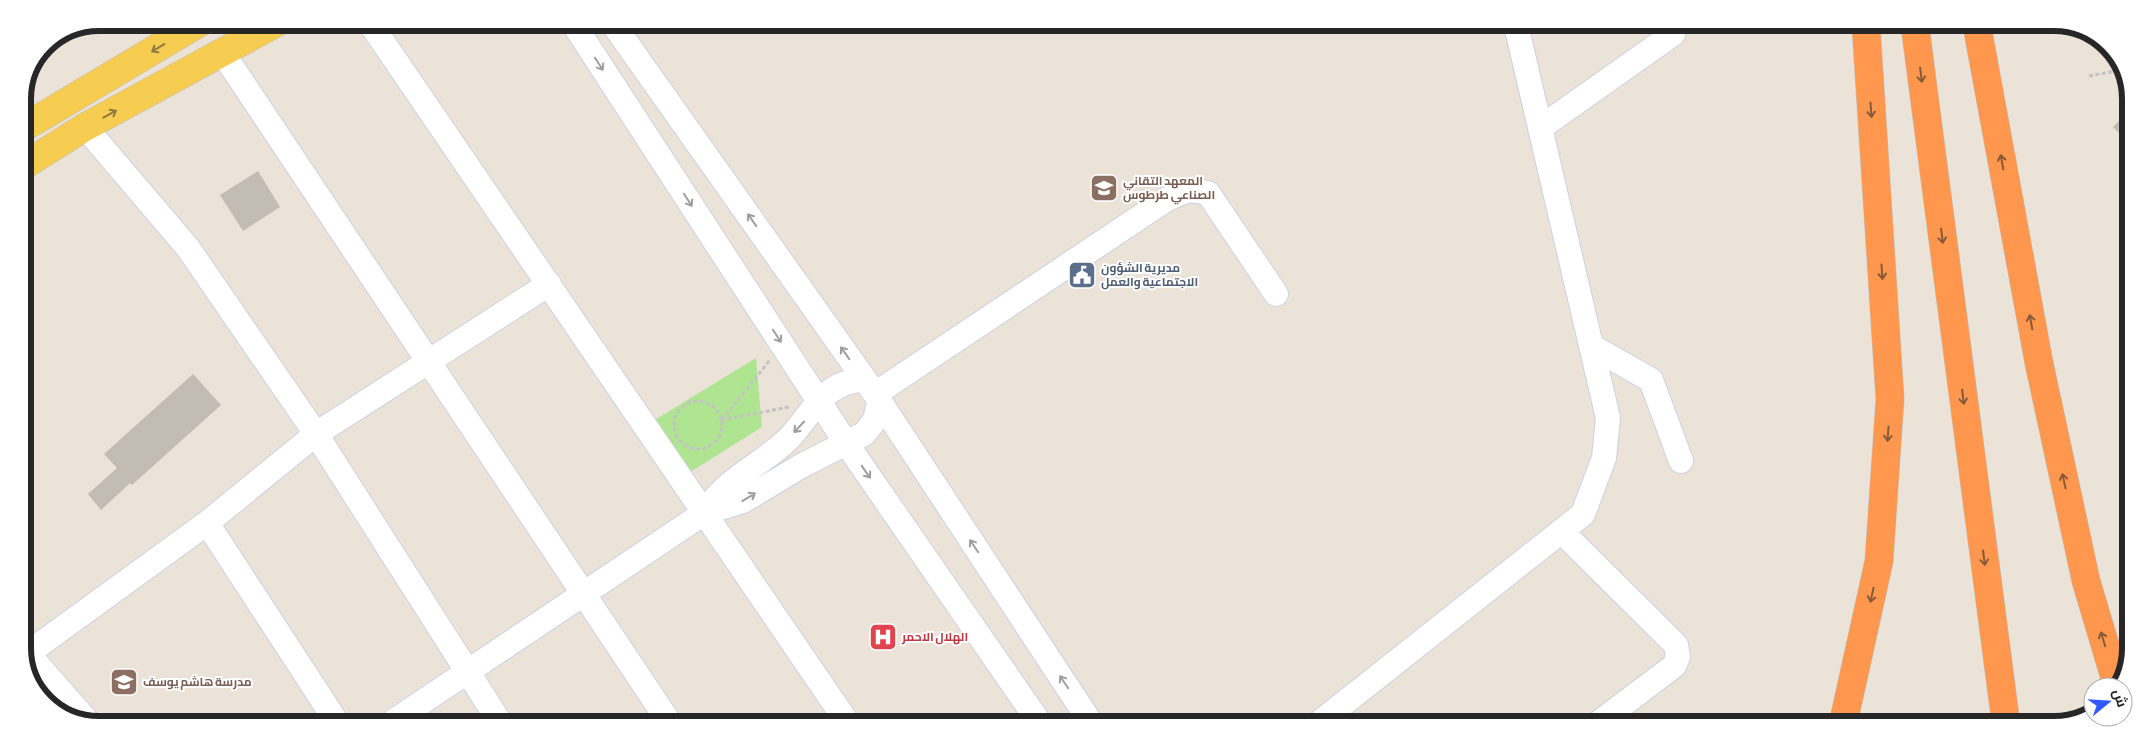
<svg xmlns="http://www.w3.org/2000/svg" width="2153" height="747" viewBox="0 0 2153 747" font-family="'Asap Condensed',Cairo,sans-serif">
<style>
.green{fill:#afe591}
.building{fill:#c2bcb5}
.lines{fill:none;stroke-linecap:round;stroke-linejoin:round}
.minor-casing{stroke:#cdd1e2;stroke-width:26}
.major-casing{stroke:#c3c3c3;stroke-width:29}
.highway-casing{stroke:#c3c3c3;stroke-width:29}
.path{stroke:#c3c3c3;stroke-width:3;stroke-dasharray:4 2.5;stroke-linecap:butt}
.minor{stroke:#fff;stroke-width:24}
.major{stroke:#f6cd51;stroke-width:28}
.highway{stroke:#ff984e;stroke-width:28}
.oneway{stroke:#8e7a3c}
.oneway2{stroke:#9e9e9e}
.oneway3{stroke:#885a39}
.labels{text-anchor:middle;stroke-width:4;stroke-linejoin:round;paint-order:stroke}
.education-label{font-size:12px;font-weight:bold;fill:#785e54;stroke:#fff;text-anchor:start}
.service-label{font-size:12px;font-weight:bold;fill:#4e5e75;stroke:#fff;text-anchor:start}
.health-label{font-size:12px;font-weight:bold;fill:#be3a42;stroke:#fff;text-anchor:start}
.rim{fill:none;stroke:#272727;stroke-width:6}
</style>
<rect width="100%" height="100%" fill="#ebe2d8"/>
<path class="green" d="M756 358 762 427 687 474 653 421Z"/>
<path class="building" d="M2130 110V144L2113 127Z
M258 171 280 207 243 231 220 195Z
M193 374 221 405 132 485 130 483 101 510 88 494 117 468 104 454Z"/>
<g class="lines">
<g class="minor-casing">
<path id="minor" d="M370 23 847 722
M573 23 846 443 1039 722
M613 24 875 394 1091 723
M222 52 669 722
M85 127 188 248 316 434 499 721
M1540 128 1673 34
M1591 346 1651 380 1681 461
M875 394 1167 199 1189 190 1208 193 1276 294
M704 513C727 478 755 469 785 442 801 428 812 405 828 393 839 384 850 381 864 379
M207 523 336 721
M1561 531 1676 645 1678 657 1674 666 1597 724
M23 648 87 721
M24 656 207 523 316 434 549 284
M394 721 704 513 743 501 801 466 864 434 875 420 879 403
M1319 723 1583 514 1604 458 1608 418 1516 25"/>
</g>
<g class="major-casing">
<path id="major" d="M23 128 199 23
M23 166 85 127 276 23"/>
</g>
<g class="highway-casing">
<path id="highway" d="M1915 26 2006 724
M1977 26 2039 363 2086 581 2117 685
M1843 724 1879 561 1890 399 1866 26"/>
</g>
<path class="path" d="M2089 76 2121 70
M674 425a24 24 0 1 1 48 0a24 24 0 1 1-48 0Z
M721 420 789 407
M722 420 770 360"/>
<use href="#minor" class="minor"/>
<use href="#major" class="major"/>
<use href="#highway" class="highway"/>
</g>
<defs><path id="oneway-shaft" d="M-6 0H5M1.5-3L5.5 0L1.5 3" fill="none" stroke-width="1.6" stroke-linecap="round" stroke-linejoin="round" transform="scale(1.25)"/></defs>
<g class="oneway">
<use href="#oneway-shaft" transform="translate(158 48) rotate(149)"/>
<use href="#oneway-shaft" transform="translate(110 114) rotate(-29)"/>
</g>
<g class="oneway2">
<use href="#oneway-shaft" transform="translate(599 64) rotate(57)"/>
<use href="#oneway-shaft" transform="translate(688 200) rotate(57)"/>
<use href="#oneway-shaft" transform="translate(752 220) rotate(-125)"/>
<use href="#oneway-shaft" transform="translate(777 336) rotate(57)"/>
<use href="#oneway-shaft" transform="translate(845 353) rotate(-125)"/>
<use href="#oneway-shaft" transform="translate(799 427) rotate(133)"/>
<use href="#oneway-shaft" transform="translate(866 472) rotate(55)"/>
<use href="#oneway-shaft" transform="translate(749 497) rotate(-31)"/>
<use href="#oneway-shaft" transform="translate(974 546) rotate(-124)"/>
<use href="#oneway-shaft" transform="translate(1064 682) rotate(-124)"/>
</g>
<g class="oneway3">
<use href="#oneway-shaft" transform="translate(1921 75) rotate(83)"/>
<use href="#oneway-shaft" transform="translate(1871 110) rotate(86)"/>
<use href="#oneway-shaft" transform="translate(2002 162) rotate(-100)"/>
<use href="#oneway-shaft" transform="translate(1942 236) rotate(83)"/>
<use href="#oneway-shaft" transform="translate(1882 272) rotate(86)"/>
<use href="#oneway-shaft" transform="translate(2031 322) rotate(-100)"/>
<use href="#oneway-shaft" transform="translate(1963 397) rotate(83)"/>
<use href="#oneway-shaft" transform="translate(1888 434) rotate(94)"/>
<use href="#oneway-shaft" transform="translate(2064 481) rotate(-102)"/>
<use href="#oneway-shaft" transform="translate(1984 558) rotate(83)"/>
<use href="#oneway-shaft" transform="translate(1872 595) rotate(102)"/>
<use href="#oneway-shaft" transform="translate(2103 639) rotate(-107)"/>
</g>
<defs>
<g id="school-square" transform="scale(1.4375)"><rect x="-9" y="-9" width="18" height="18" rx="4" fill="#8d6e63" stroke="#fff"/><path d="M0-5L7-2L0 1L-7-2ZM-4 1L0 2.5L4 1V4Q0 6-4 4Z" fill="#fff"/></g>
<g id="civic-square" transform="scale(1.4375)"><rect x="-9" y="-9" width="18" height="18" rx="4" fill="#5c6f8a" stroke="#fff"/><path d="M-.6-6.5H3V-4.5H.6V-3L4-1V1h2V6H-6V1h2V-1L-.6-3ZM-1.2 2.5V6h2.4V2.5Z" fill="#fff"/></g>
<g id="hospital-square" transform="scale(1.4375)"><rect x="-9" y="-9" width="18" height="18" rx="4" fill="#e0444e" stroke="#fff"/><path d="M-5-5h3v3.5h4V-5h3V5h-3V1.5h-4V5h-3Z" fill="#fff"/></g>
</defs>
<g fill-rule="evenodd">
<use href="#school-square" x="1104" y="188"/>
<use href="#civic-square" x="1082" y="275"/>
<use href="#hospital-square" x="883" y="637"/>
<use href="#school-square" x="124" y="682"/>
</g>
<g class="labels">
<g class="education-label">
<text x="1123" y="185">المعهد التقاني<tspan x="1123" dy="14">الصناعي طرطوس</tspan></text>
<text x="143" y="686">مدرسة هاشم يوسف</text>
</g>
<g class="service-label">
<text x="1101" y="272">مديرية الشؤون<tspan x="1101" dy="14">الاجتماعية والعمل</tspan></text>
</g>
<g class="health-label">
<text x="902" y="641">الهلال الاحمر</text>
</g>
</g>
<path d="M0 0H2153V747H0ZM99 31H2054A68 68 0 0 1 2122 99V648A68 68 0 0 1 2054 716H99A68 68 0 0 1 31 648V99A68 68 0 0 1 99 31Z" fill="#fff" fill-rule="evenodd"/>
<path class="rim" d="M99 31H2054A68 68 0 0 1 2122 99V648A68 68 0 0 1 2054 716H99A68 68 0 0 1 31 648V99A68 68 0 0 1 99 31Z"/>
<g transform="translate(2108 702) rotate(72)"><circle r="24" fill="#ffffff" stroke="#a9a9a9"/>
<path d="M0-4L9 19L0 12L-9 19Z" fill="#305aff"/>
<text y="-8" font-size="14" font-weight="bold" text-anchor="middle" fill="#272727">ش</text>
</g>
</svg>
